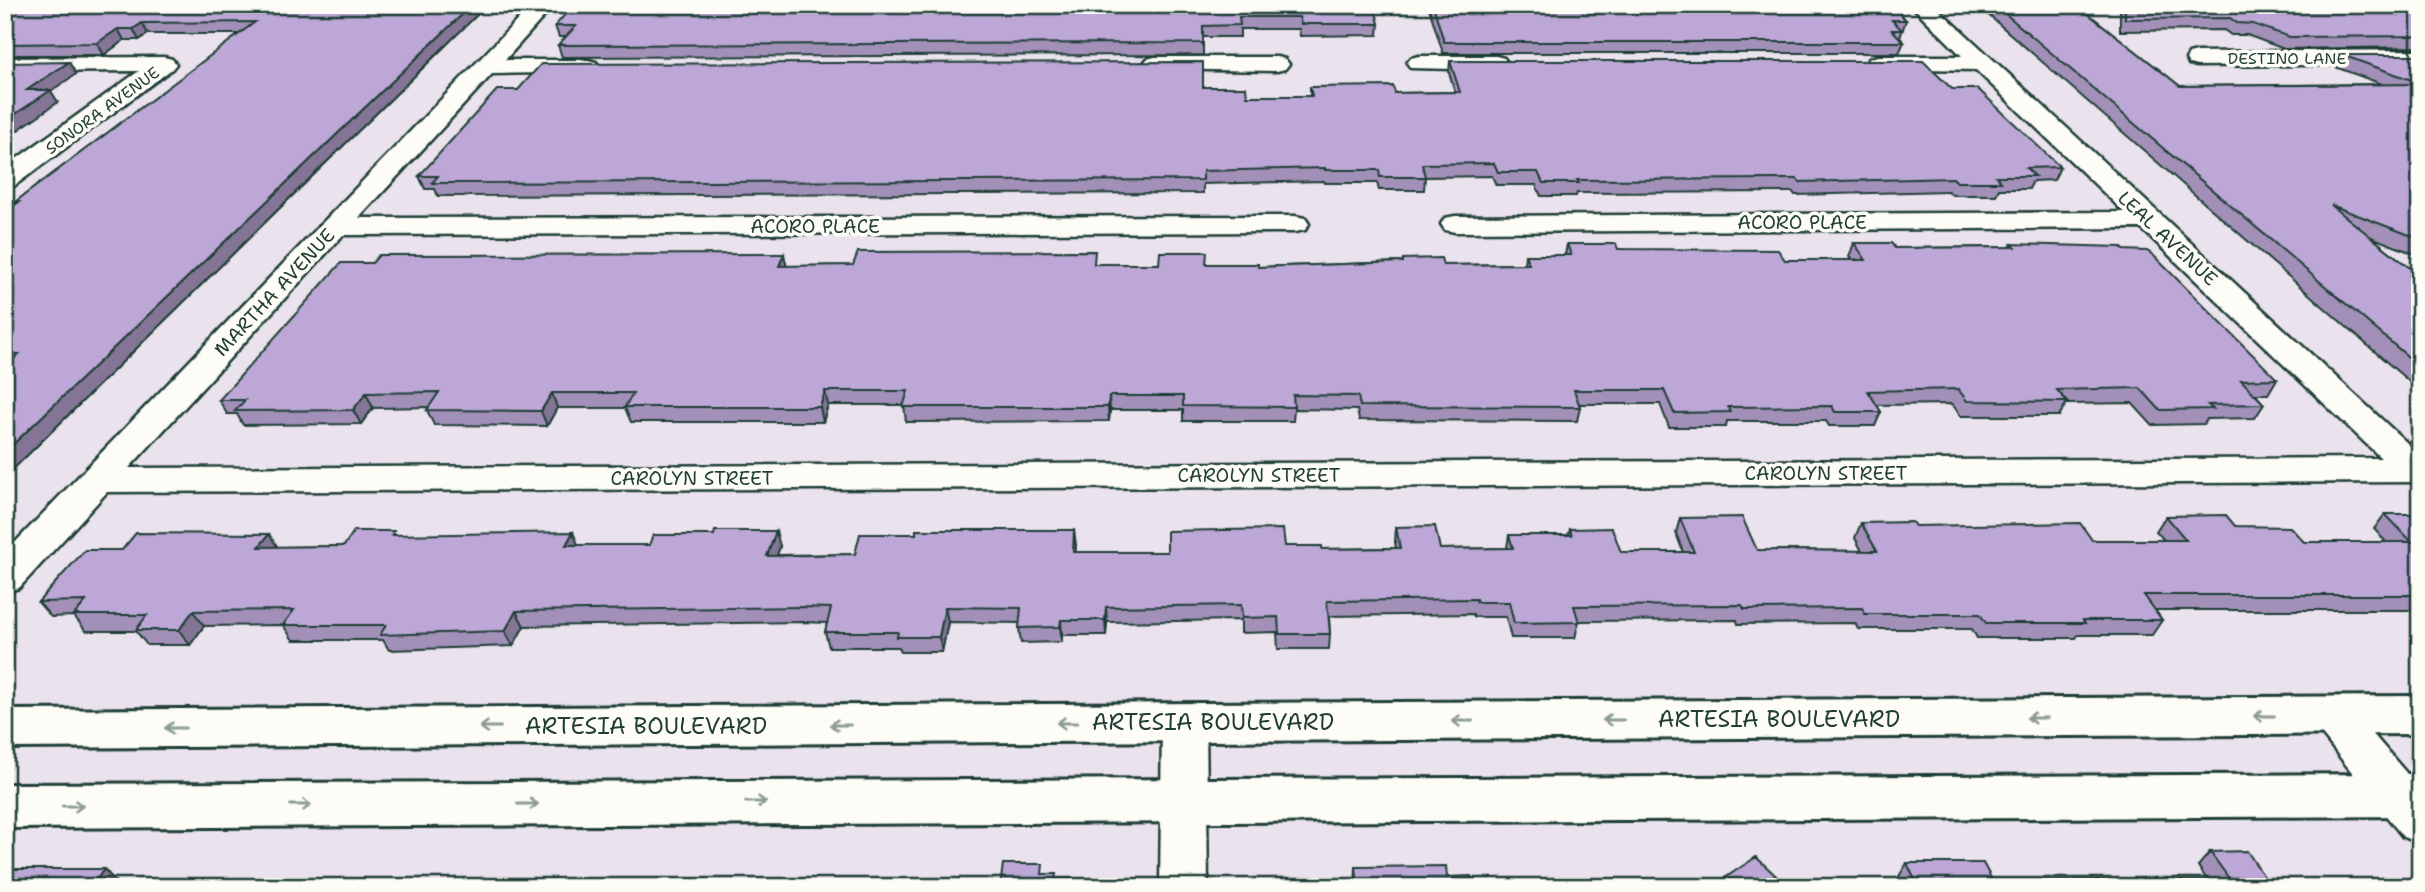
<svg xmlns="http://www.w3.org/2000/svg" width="2425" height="892" viewBox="0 0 2425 892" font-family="'Shantell Sans',sans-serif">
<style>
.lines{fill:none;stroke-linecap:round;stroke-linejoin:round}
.street-casing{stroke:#1f3d34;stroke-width:5}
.secondary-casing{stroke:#1f3d34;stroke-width:6}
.street{fill:#fdfcf7;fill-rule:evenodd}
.secondary{fill:#fdfcf7;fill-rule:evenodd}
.wall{fill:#a290b8;stroke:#1f3d34;stroke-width:2}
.shaded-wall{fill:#847596;stroke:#1f3d34;stroke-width:2}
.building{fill:#bca7d6;stroke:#1f3d34;stroke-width:2}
.oneway{stroke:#8e9c96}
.labels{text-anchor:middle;stroke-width:7;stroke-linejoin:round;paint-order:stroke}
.far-street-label{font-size:16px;fill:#1f3d34;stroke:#fdfcf7}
.street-label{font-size:19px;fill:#1f3d34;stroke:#fdfcf7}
.near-street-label{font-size:23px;fill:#1f3d34;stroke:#fdfcf7}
</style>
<rect width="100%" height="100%" fill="#eae2ed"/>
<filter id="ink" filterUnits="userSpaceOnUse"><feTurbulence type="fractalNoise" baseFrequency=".0143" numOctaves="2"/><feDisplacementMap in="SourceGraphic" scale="14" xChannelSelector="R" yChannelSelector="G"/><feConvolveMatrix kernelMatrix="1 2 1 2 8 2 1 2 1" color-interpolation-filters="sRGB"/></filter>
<g filter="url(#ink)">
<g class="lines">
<g class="street-casing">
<path id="street" d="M532 5H554L505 60H588L596 62 600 67 596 72 492 74 359 218 1295 216 1305 218 1309 224 1305 230 1295 232 343 235 129 468 2381 458 2141 228 1455 232 1445 230 1441 224 1445 218 1455 216 2124 212 1976 70 1870 68 1866 63 1870 58 1878 56H1962L1911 5H1934L2420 455V482L107 492 19 588 5 592V553Z
M2420 50V64L2197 66 2189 64 2186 59 2189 54 2197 52Z
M1419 56H1496L1504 58 1508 63 1504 68 1496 70 1411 68 1407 63 1411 58Z
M164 57 172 59 176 64 172 69 14 186 5 188V167L139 71 5 72V58Z
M1155 57H1277L1285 59 1289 64 1285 69 1277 71 1147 69 1143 64 1147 59Z
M2332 699 2347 704 2420 789V843L2403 837 2317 728 2310 716 2317 704Z
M1184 706 1199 711 1206 723 1208 887H1160L1162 723 1169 711Z"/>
</g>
<g class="secondary-casing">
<path id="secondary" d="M2420 696V734L5 748V710Z
M2420 774V816L5 828V784Z"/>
</g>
<use href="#street" class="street"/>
<use href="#secondary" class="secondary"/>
</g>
<path class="wall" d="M5 5H487L5 477V212L17 204 15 202 240 34H148L139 40H124L104 55H5Z
M1374 5 1379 24 1378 35 1300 36 1299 29H1240V37H1203V55L562 57 558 45 566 37H559L555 26Z
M1428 5H1892L1906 20 1900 38 1904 42 1899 53H1443Z
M1977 5H2077L2180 86 2382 84 2335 67 2342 55H2420V256L2371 237 2420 276V391Z
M2120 5H2420V47L2284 49 2247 35H2231L2224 30 2120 31Z
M1450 61 1952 89 2060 167 2054 180 2033 181 2029 189H1999L1996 195H1952L1948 191 1795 195 1793 192 1577 193 1576 196H1541L1536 185H1496L1492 176 1425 177 1424 190H1379L1377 183H1325L1324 181 1203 184V193L438 196 435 189H425L419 176 1203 87 1247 96H1310V87L1395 93 1455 92 1449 73Z
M1854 243 1895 248 2010 247 2012 244 2277 379 2268 394H2255L2264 404 2255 418 2207 419 2204 424 2152 425 2132 403 2066 404 2059 416H1961L1952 404 1877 405 1881 412 1875 426H1829L1826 421H1727L1726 427H1669L1660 404H1579L1580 407 1577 421 1359 420 1357 410 1294 409 1293 421H1183V410H1110L1109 421 906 422 904 405H828L823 422H631L625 408H557L547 426 434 425 427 410 429 407 373 408 361 424 243 425 237 414H227L219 400 786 266 1206 264 1258 267 1402 262 1403 259 1443 265 1524 264 1525 255H1565L1567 244 1618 249 1785 260H1852L1849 257Z
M2385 514H2420V610H2155L2162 620 2152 635H2078L2076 638H1977L1972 629H1858L1855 623 1738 624 1737 620 1579 621 1575 638H1511L1506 617H1474L1473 614 1329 616 1330 634 1329 649H1278L1277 632 1241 633V620L1107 622 1106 635H1062V642L1021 643 1019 628 1020 623 948 622 942 652H901L899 647H829L825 632 827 623 803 622 524 626 513 646 389 650 383 640H293L283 625 204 626 190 645H147L136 631H86L74 616 51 617 38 602 277 547 344 546 396 535 578 545 780 546 777 555 855 554 1076 545 1075 552H1167L1285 546 1322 549 1396 548 1395 542 1396 527 1440 549 1507 548 1509 535H1568L1570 529 1621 552H1683L1676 533 1680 518 1757 550 1862 551 1855 538 1861 523 1915 526 2092 540H2164L2156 531 2166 516 2235 526 2304 542H2386L2374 529Z
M2210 852 2267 881 2273 883 2406 887H1902L1898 878 1907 863 1992 880H2207L2198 866Z
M1356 867 1447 877 1473 887H1355Z"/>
<path class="shaded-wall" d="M472 5H487L5 477V452Z
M142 23 148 34 139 40 133 29Z
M118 29 124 40 104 55 97 43Z
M69 62 76 74 51 91 58 102 5 139V121L27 90Z
M784 254 787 268 779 266Z
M825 391 828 405 823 422 820 407Z
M366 393 373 408 361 424 353 410Z
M552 393 557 408 547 426 541 411Z
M1109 396 1110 410 1109 421 1108 407Z
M1074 530 1076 545 1074 567 1073 552Z
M776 531 780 546 772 571 767 556Z
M573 532 579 547 566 545Z
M269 534 279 549 259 547Z
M945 607 948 622 942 652 939 637Z
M1106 607 1107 622 1106 635 1105 620Z
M193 611 204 626 190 645 179 630Z
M516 611 524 626 513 646 505 631Z
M1061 620 1062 635V642L1060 627Z
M104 869 117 883 114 887H91Z"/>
<path class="building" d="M5 5H472L5 452V367L19 354H5V212L19 202H15L255 22 142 23 133 29H118L97 43 5 44V34L13 30H5Z
M573 5H1374L1379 24H1301L1299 17H1239L1240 25 1203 26V43L558 45 576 26H555Z
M1433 5H1892L1906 20H1892L1902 30H1892L1904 42H1444Z
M1995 5H2077L2180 86 2420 84V239L2331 205 2420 276V367Z
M2125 5H2420V36L2290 37 2253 24 2237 23 2230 18 2125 19Z
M2342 55H2420V83Z
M1450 61H1923L1952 89H1978L2060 167 2026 168 2035 176H1996L2001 182H1957L1953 178 1800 182 1797 179 1577 180 1579 183H1543L1538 172H1498L1494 163 1422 164 1425 177H1380L1379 170H1325V168L1203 171V180L432 183 438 176H419L497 90H518L541 64 1203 62V87H1246L1247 96H1312L1310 87 1393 86 1395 93 1460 92Z
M69 62 27 90H51L5 121V63Z
M1854 243H1891L1895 248 2015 247 2012 244 2121 247 2124 250 2147 251 2153 255 2277 379 2241 380 2264 404 2208 405 2213 409 2160 410 2140 388 2057 390 2067 402 1967 401 1958 389 1868 391 1881 412H1835L1832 406 1728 407 1730 412 1674 413 1664 390H1574L1580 407 1360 406 1358 396 1293 395 1294 407 1183 406V396H1109L1108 407H903L908 391H825L820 407H625L633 393H552L541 411 427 410 439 392 366 393 353 410 235 411 245 400H219L341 263H372L379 255 784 254 779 266 853 265 858 252 1095 251 1094 264H1159L1160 252H1207L1206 264H1258V267L1403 262V259L1441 258 1443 265 1529 264 1525 255H1571L1567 244H1616L1618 249 1778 250 1785 260H1866Z
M2385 514H2420V595H2144L2162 620H2083L2085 623H1986L1980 614H1865L1862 608 1744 609 1742 605 1574 606 1579 622 1514 623 1509 602H1477L1476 599 1327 601 1330 634H1279L1278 617 1242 618 1241 605 1106 607 1105 620H1061L1060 627 1019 628 1021 608 945 607 939 637H897L898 632H825L831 608 799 607 516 611 505 631 380 635 386 625H283L294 610 193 611 179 630H136L147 615H74L86 601 38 602 85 550H122L136 533 269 534 259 547 344 546 354 531H394L392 535 573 532 566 545H649L653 535H714L715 531H776L767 556 855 554 860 534H916V530H1074L1073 552H1167V531L1283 529 1285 546H1322V549L1400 548 1396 527 1435 526 1440 549 1513 548 1509 535H1572L1570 529 1612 528 1621 552H1694L1680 518 1742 517 1757 550 1877 551 1861 523 1912 522 1915 526 2080 523 2092 540H2186L2166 516 2226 515 2235 526 2290 527 2304 542H2412Z
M2247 851 2267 881 2273 883 2404 885 2406 887H1918L1907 863H1983L1992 880H2230L2210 852Z
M1756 857 1788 887H1723L1722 880Z
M1003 864H1043L1042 874H1056L1055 879H1088V887H1000Z
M1446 866 1447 877 1471 876 1473 887H1358L1356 867Z
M5 869H104L91 887H5Z
M832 884H907L906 887H831Z"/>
<defs><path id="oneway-shaft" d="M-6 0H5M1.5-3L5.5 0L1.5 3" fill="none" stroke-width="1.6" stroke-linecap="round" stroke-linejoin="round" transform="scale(1.75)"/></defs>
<g class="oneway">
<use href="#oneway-shaft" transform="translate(2264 716) rotate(180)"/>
<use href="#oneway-shaft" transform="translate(2037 718) rotate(180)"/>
<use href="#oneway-shaft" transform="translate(1613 720) rotate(180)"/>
<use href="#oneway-shaft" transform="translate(1462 721) rotate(180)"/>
<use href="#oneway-shaft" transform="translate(1067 723) rotate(180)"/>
<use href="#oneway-shaft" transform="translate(840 725) rotate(180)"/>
<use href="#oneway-shaft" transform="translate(490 727) rotate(180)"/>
<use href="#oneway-shaft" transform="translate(175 728) rotate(180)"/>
<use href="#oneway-shaft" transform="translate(756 802)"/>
<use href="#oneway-shaft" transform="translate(528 804)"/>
<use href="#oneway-shaft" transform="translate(301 805)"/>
<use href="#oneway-shaft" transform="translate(73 806)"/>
</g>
</g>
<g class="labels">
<g class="far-street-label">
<text x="2287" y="64">DESTINO LANE</text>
<text transform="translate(102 110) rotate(-36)" y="6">SONORA AVENUE</text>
</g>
<g class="street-label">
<text x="1802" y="229">ACORO PLACE</text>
<text x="815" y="233">ACORO PLACE</text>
<text transform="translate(2168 238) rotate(43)" y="7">LEAL AVENUE</text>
<text transform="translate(274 292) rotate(-47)" y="7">MARTHA AVENUE</text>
<text x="1826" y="480">CAROLYN STREET</text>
<text x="1259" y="482">CAROLYN STREET</text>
<text x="692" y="485">CAROLYN STREET</text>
</g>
<g class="near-street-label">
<text x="1779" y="727">ARTESIA BOULEVARD</text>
<text x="1213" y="730">ARTESIA BOULEVARD</text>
<text x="646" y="734">ARTESIA BOULEVARD</text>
</g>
</g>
<rect width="2425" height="892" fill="none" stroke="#fdfcf7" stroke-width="28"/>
<rect x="14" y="14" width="2397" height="864" fill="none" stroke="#1f3d34" stroke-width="2.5" filter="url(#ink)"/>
</svg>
